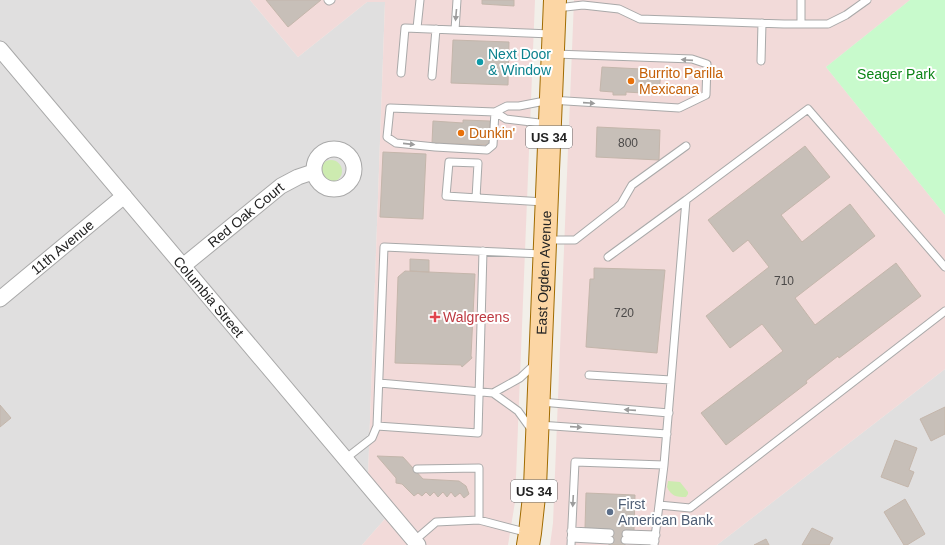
<svg xmlns="http://www.w3.org/2000/svg" width="945" height="545" viewBox="0 0 945 545" font-family="Helvetica,sans-serif">
<style>
.residential{fill:#e0dfdf}
.commercial{fill:#f2dad9}
.grass{fill:#cdebb0}
.park{fill:#c8facc}
.building{fill:#c7bfb8;stroke:#c4b6ab}
.lines{fill:none;stroke-linecap:round;stroke-linejoin:round}
.service-casing{stroke:#a9a9a9;stroke-width:9}
.minor-casing{stroke:#a9a9a9;stroke-width:17}
.primary-casing{stroke:#a06b00;stroke-width:24}
.service{stroke:#fff;stroke-width:7}
.minor{stroke:#fff;stroke-width:15}
.primary{stroke:#fcd6a4;stroke-width:22}
.oneway{fill:#9c9c9c}
.culture-dot{fill:#0f9aa8;stroke:#fff;stroke-width:1.5}
.food-dot{fill:#e8710a;stroke:#fff;stroke-width:1.5}
.health-dot{fill:#e0444e;stroke:#fff;stroke-width:1.5}
.service-dot{fill:#5c6f8a;stroke:#fff;stroke-width:1.5}
.labels{text-anchor:middle;stroke-width:4;stroke-linejoin:round;paint-order:stroke}
.number-label{font-size:12px;fill:#4b4948}
.shield{fill:#fff;stroke:#646464;stroke-width:1}
.shield-label{font-size:13px;font-weight:bold;fill:#222}
.culture-label{font-size:14px;fill:#0d838f;stroke:#fff;text-anchor:start}
.food-label{font-size:14px;fill:#c56008;stroke:#fff;text-anchor:start}
.park-label{font-size:14px;fill:#0c8416;stroke:#fff}
.street-label{font-size:14px;fill:#222;stroke:#fff}
.health-label{font-size:14px;fill:#be3a42;stroke:#fff;text-anchor:start}
.service-label{font-size:14px;fill:#4e5e75;stroke:#fff;text-anchor:start}
</style>
<rect width="100%" height="100%" fill="#f2efe9"/>
<path class="residential" d="M0 0H250L298 57 367 2H385L368 476 391 512 362 545H0Z
M945 369V545H717Z"/>
<path class="commercial" d="M250 0H535L515 502 508 545H362L391 512 368 476 385 2H367L298 57Z
M574 0H910L826 67 945 215V369L717 545H550L553 523Z"/>
<path class="grass" d="M320 171a11 11 0 1 1 22 0a11 11 0 1 1-22 0Z
M668 481 680 482 688 492V494L686 497C676 497 671 496 667 487Z"/>
<path class="park" d="M910 0H945V215L826 67Z"/>
<path class="building" d="M266 0H321L288 27Z
M482 0H514V6L482 4Z
M453 40 509 42 508 85 451 83Z
M602 67 661 70 659 94 626 92V95H613V92L600 91Z
M463 120 490 121 489 145 432 143 433 121 463 123Z
M597 127 660 130 659 160 596 157Z
M805 146 830 177 781 215 802 242 850 204 875 236 795 298 815 325 896 263 921 296 839 358 838 356 806 381 807 383 726 445 701 413 783 351 762 324 730 348 706 316 769 267 748 240 733 252 708 220Z
M383 152 426 154 423 219 380 217Z
M410 259 429 260V272L410 271Z
M594 268 665 270 657 353 586 347 590 279H594Z
M405 271 475 274 471 356 472 358 462 367 461 365 395 363 398 277Z
M0 405 11 418 0 427Z
M945 407V434L931 441 920 419Z
M895 440 917 448 909 470 914 472 908 487 881 477Z
M377 456 403 457 423 479 459 481 466 486 469 494 464 498 460 493 455 497 451 492 447 497 443 492 438 497 434 492 430 496 426 492 422 496 418 493 414 496 402 484 396 483V478Z
M586 493 635 495 634 531 626 530 625 545H609L610 530 585 528Z
M905 499 925 534 907 545H904L884 512Z
M812 528 833 538 829 545H802Z
M766 539 769 545H754Z"/>
<g class="lines">
<g class="service-casing">
<path id="service" d="M328 0 329 1 331 0
M557 8 583 5 619 9 640 19 784 24H828L846 15 867 0
M801 24V0
M417 28 420 0
M455 30 457 0
M761 61 762 23
M401 73 405 28 551 34
M432 76 436 29
M495 112 493 145 487 150 435 147 396 143 387 137 390 108 495 112 507 106H519L550 100 679 108 706 95 707 64 692 59 555 54
M495 112 506 119 548 124
M476 198 478 163 449 162 446 196 544 202
M547 240H575L621 204 632 185 686 146
M483 251 478 433 377 426 384 247 542 254
M608 257 686 200
M589 375 671 380
M379 383 493 393 518 411 531 429
M493 393 520 378 535 364
M541 402 669 413
M539 425 667 434
M345 459 372 438 377 426
M417 469 479 468V520
M659 505 690 508 945 311
M571 531 610 533
M626 534 656 535
M571 538 610 540
M625 540 655 541
M414 541 436 522 479 520 529 533
M571 545 575 462 664 465
M654 545 664 465 686 200 808 109 945 267"/>
</g>
<g class="minor-casing">
<g id="minor">
<path id="s1" d="M0 49 418 545"/>
<circle cx="334" cy="169" r="20"/>
<path id="s2" d="M183 266 281 186 298 177 313 172"/>
<path id="s3" d="M0 299 124 196"/>
</g>
</g>
<g class="primary-casing">
<g id="primary">
<path id="s4" d="M528 545 530 533 535 487 555 0"/>
</g>
</g>
<use href="#service" class="service"/>
<use href="#minor" class="minor"/>
<use href="#primary" class="primary"/>
</g>
<defs><path id="oneway-solid" d="M-6-.8H1V-3.2L6.5 0L1 3.2V.8H-6Z"/></defs>
<g class="oneway">
<use href="#oneway-solid" transform="translate(456 15) rotate(95)"/>
<use href="#oneway-solid" transform="translate(687 60) rotate(-176)"/>
<use href="#oneway-solid" transform="translate(589 103) rotate(4)"/>
<use href="#oneway-solid" transform="translate(409 144) rotate(6)"/>
<use href="#oneway-solid" transform="translate(630 410) rotate(-176)"/>
<use href="#oneway-solid" transform="translate(576 427) rotate(4)"/>
<use href="#oneway-solid" transform="translate(573 501) rotate(93)"/>
</g>
<circle class="culture-dot" cx="480" cy="62" r="4"/>
<g class="food-dot">
<circle cx="631" cy="81" r="4"/>
<circle cx="461" cy="133" r="4"/>
</g>
<path class="health-dot" d="M433 311h4v4h4v4h-4v4h-4v-4h-4v-4h4z"/>
<circle class="service-dot" cx="610" cy="512" r="4"/>
<g class="labels">
<g class="number-label">
<text x="628" y="147">800</text>
<text x="784" y="285">710</text>
<text x="624" y="317">720</text>
</g>
<g class="shield">
<rect x="526" y="126" width="46" height="22" rx="3"/>
<rect x="511" y="480" width="46" height="22" rx="3"/>
</g>
<g class="shield-label">
<text x="549" y="142">US 34</text>
<text x="534" y="496">US 34</text>
</g>
<g class="culture-label">
<text x="488" y="59">Next Door<tspan x="488" dy="16">&amp; Window</tspan></text>
</g>
<g class="food-label">
<text x="639" y="78">Burrito Parilla<tspan x="639" dy="16">Mexicana</tspan></text>
<text x="469" y="138">Dunkin'</text>
</g>
<g class="park-label">
<text x="896" y="79">Seager Park</text>
</g>
<g class="street-label">
<text dy="5" stroke="none"><textPath href="#s2" startOffset="81">Red Oak Court</textPath></text>
<text dy="5" stroke="none"><textPath href="#s3" startOffset="81">11th Avenue</textPath></text>
<text dy="5" stroke="none"><textPath href="#s4" startOffset="273">East Ogden Avenue</textPath></text>
<text dy="5" stroke="none"><textPath href="#s1" startOffset="324">Columbia Street</textPath></text>
</g>
<g class="health-label">
<text x="443" y="322">Walgreens</text>
</g>
<g class="service-label">
<text x="618" y="509">First<tspan x="618" dy="16">American Bank</tspan></text>
</g>
</g>
</svg>
